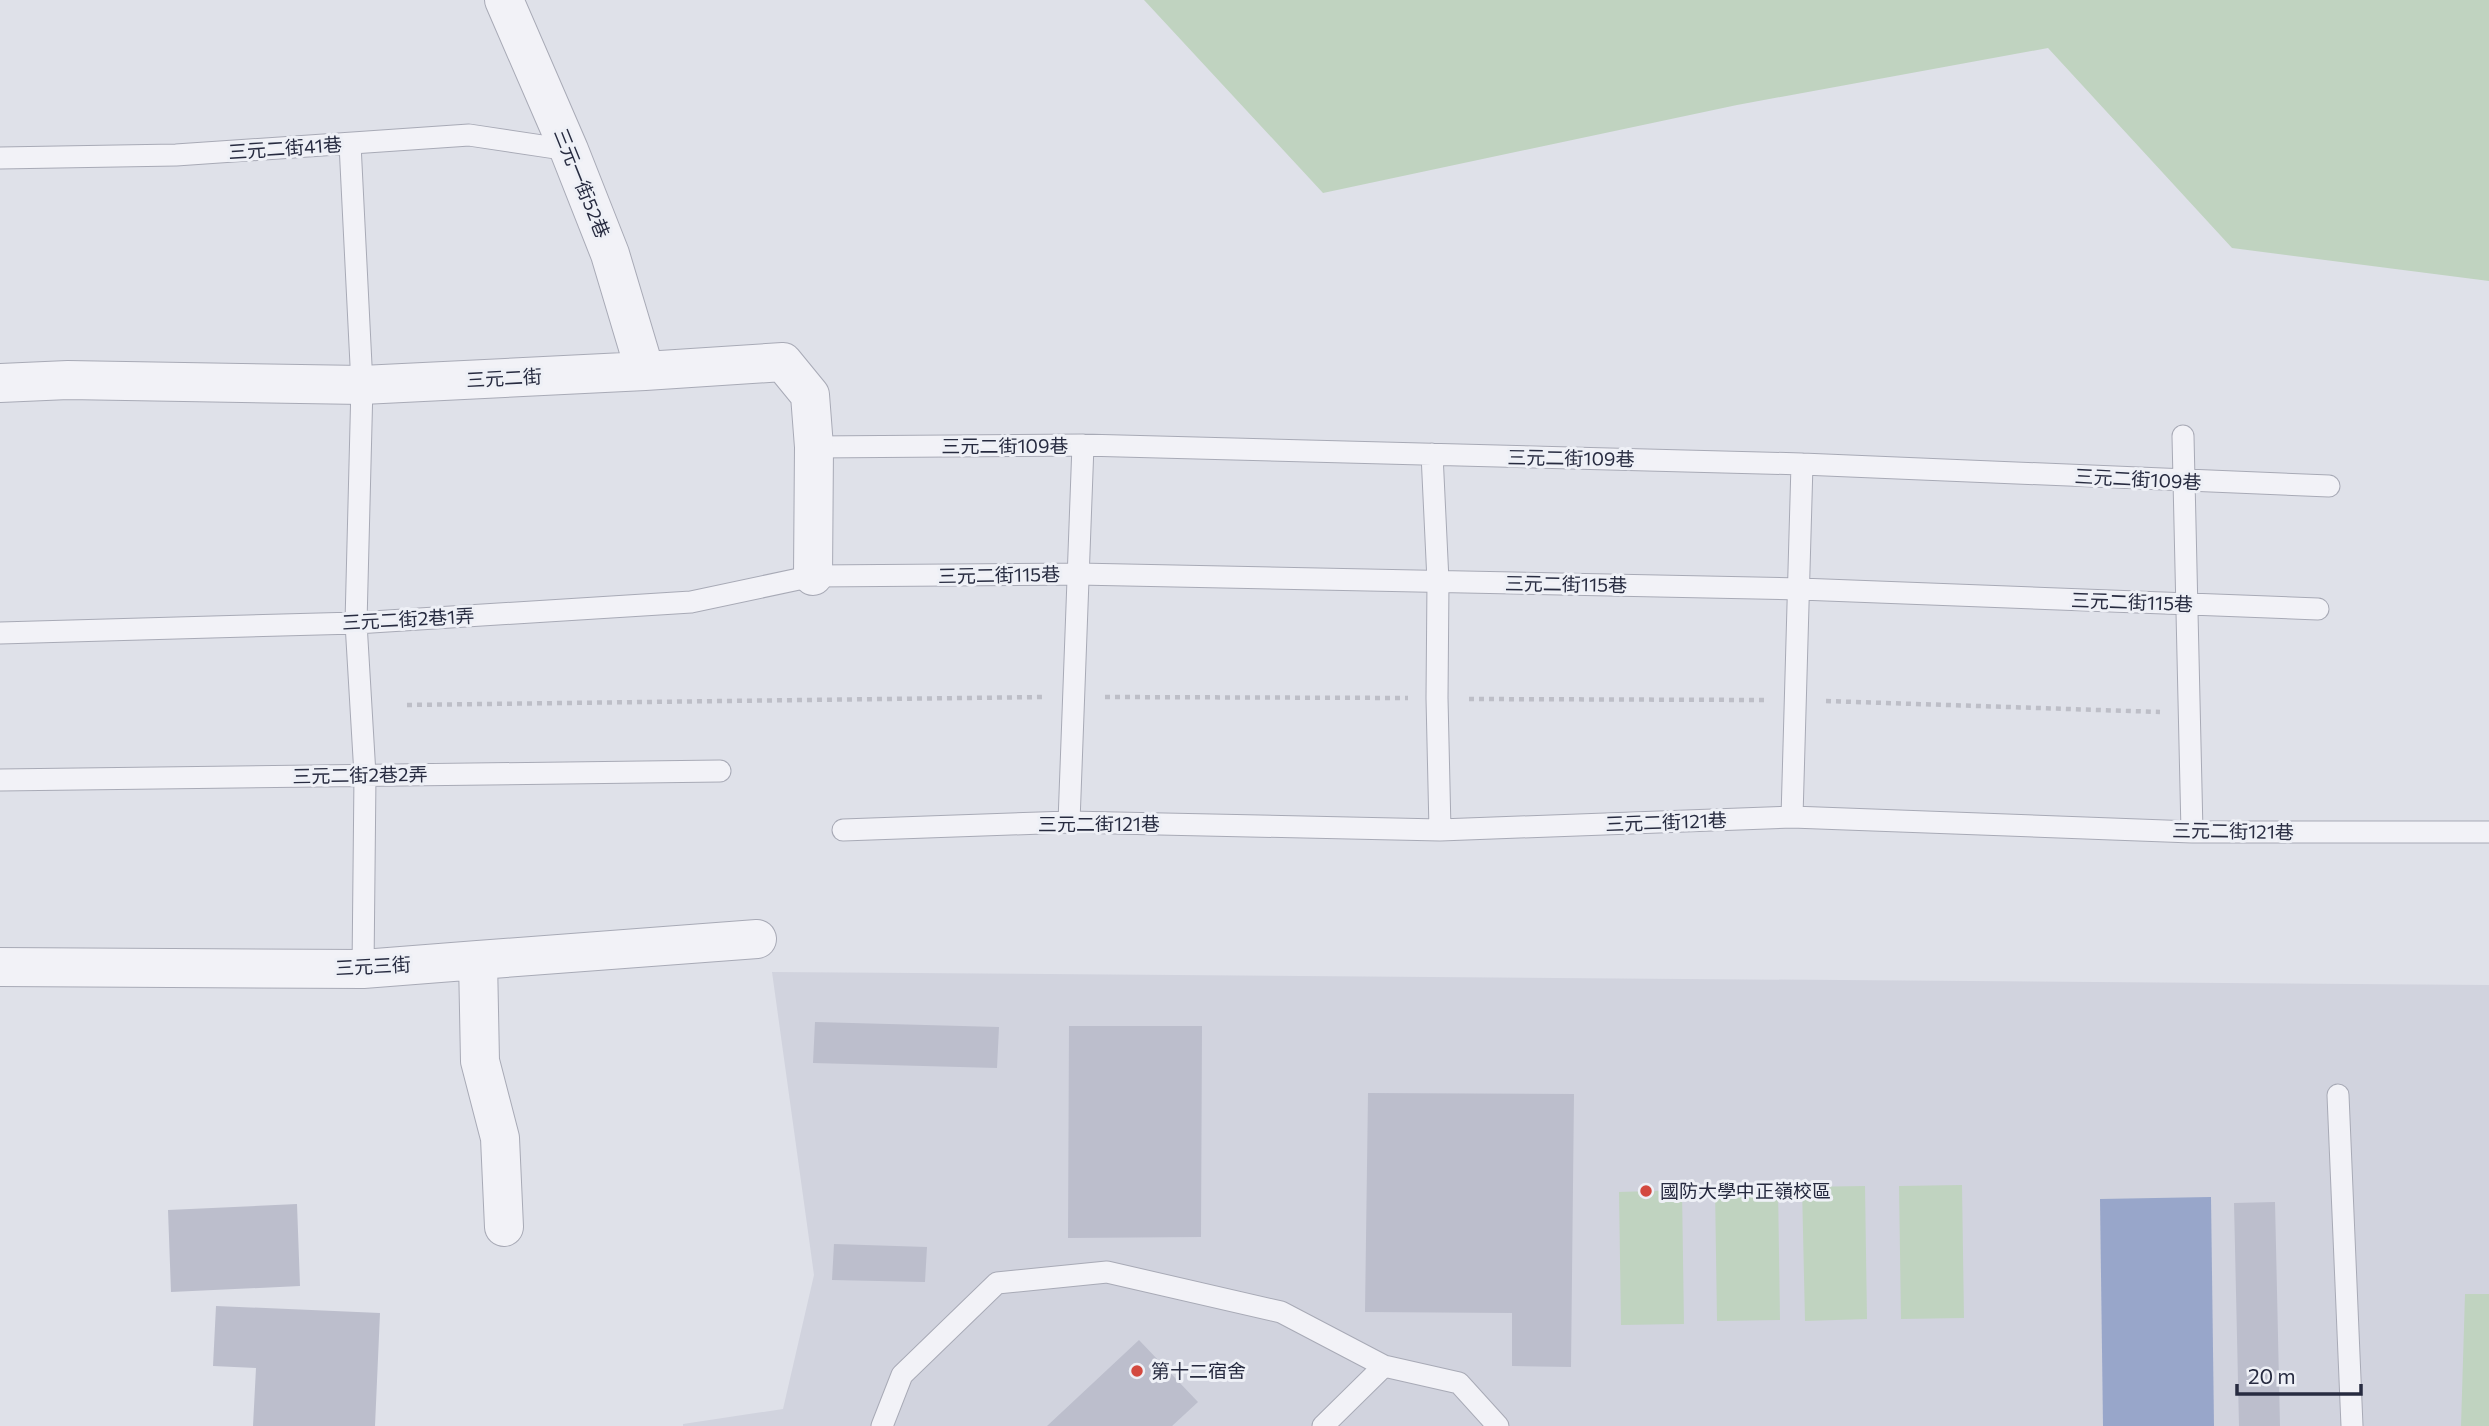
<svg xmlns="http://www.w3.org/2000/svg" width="2489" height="1426" viewBox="0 0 2489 1426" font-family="Commissioner,'Noto Sans TC',sans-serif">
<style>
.built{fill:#d1d3de}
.green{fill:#c0d3c0}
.water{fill:#98a6ca}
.building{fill:#bcbecc}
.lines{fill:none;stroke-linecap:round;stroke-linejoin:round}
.lane-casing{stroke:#a8aab6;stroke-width:23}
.street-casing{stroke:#a8aab6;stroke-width:40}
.path{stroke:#bdbec7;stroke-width:4.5;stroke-dasharray:5 5;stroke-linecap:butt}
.lane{stroke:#f2f2f7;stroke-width:21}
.street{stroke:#f2f2f7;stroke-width:38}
.poi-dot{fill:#d3493f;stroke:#eef0f6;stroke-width:2.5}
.labels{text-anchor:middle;stroke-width:6;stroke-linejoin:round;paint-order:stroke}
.street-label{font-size:19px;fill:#272b40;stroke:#eef0f6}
.poi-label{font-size:19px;fill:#272b40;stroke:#eef0f6;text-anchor:start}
</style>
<rect width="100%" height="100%" fill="#dfe1e9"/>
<path class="built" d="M772 972 2489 985V1426H683V1424L783 1409 814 1275Z"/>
<path class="green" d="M1144 0H2489V281L2232 248 2048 48 1737 105 1323 193Z
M1962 1185 1964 1318 1901 1319 1899 1186Z
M1778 1186 1780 1320 1717 1321 1715 1188Z
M1865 1186 1867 1319 1805 1321 1802 1187Z
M1682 1190 1684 1324 1621 1325 1619 1192Z
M2465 1294H2489V1426H2461Z"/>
<path class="water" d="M2211 1197 2214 1426H2103L2100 1199Z"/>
<path class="building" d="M815 1022 999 1027 997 1068 813 1063Z
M1069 1026H1202L1201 1237 1068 1238Z
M1368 1093 1574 1094 1571 1367 1512 1366V1313L1365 1312Z
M2275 1202 2280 1426H2239L2234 1203Z
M297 1204 300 1286 171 1292 168 1210Z
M834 1244 927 1247 925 1282 832 1280Z
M216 1306 380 1313 375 1426H253L256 1368 213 1366Z
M1139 1340 1198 1402 1172 1426H1047Z"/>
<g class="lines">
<g class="lane-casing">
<path id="lane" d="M350 144 362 385 356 623 365 775 363 969
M0 158 176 155 469 135 569 150
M2183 436 2192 832
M814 447 1083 445 1802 464 2329 486
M1432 454 1438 581 1437 698 1440 830
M0 633 356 623 691 602 813 576 1078 574 1800 589 2318 609
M0 780 720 771
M1792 817 1802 464
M1069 822 1083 445
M843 830 1069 822 1440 830 1792 817 2192 832H2489
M2338 1095 2352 1426
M882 1426 902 1375 997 1283 1107 1272 1281 1312 1384 1366 1459 1383 1498 1426
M1323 1426 1384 1366"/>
</g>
<g class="street-casing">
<path id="street" d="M504 0 569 150 610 254 645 371
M0 383 68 380 362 385 645 371 783 362 810 395 814 447 813 576
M478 960 757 939
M0 967 363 969 478 960 480 1061 500 1138 504 1227"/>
</g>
<path class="path" d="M1105 697 1408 698
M1469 699 1765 700
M1826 701 2160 712
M407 705 1044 697"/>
<use href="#lane" class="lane"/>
<use href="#street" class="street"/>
</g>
<g class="poi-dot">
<circle cx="1646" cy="1191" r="7"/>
<circle cx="1137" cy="1371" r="7"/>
</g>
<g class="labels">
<g class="street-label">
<text transform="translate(285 148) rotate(-4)" y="7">三元二街41巷</text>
<text transform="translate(582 183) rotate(68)" y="7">三元一街52巷</text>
<text transform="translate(504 378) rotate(-3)" y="7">三元二街</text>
<text x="1005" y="453">三元二街109巷</text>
<text transform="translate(1571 458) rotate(1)" y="7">三元二街109巷</text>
<text transform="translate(2138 479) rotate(3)" y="7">三元二街109巷</text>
<text transform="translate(999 575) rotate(-1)" y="7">三元二街115巷</text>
<text transform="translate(1566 584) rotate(1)" y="7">三元二街115巷</text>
<text transform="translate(2132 602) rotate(2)" y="7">三元二街115巷</text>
<text transform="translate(408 619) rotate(-3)" y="7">三元二街2巷1弄</text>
<text transform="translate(360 775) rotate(-1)" y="7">三元二街2巷2弄</text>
<text transform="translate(1666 822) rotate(-2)" y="7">三元二街121巷</text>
<text x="1099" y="831">三元二街121巷</text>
<text transform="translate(2233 831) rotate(1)" y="7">三元二街121巷</text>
<text transform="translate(373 966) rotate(-3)" y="7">三元三街</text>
</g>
<g class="poi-label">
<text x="1660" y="1198">國防大學中正嶺校區</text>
<text x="1151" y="1378">第十二宿舍</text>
</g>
</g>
<path d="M2237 1384v10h124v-10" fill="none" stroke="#272b40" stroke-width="3.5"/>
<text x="2248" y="1384" font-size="21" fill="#272b40" stroke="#eef0f6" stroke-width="5" paint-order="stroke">20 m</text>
</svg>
